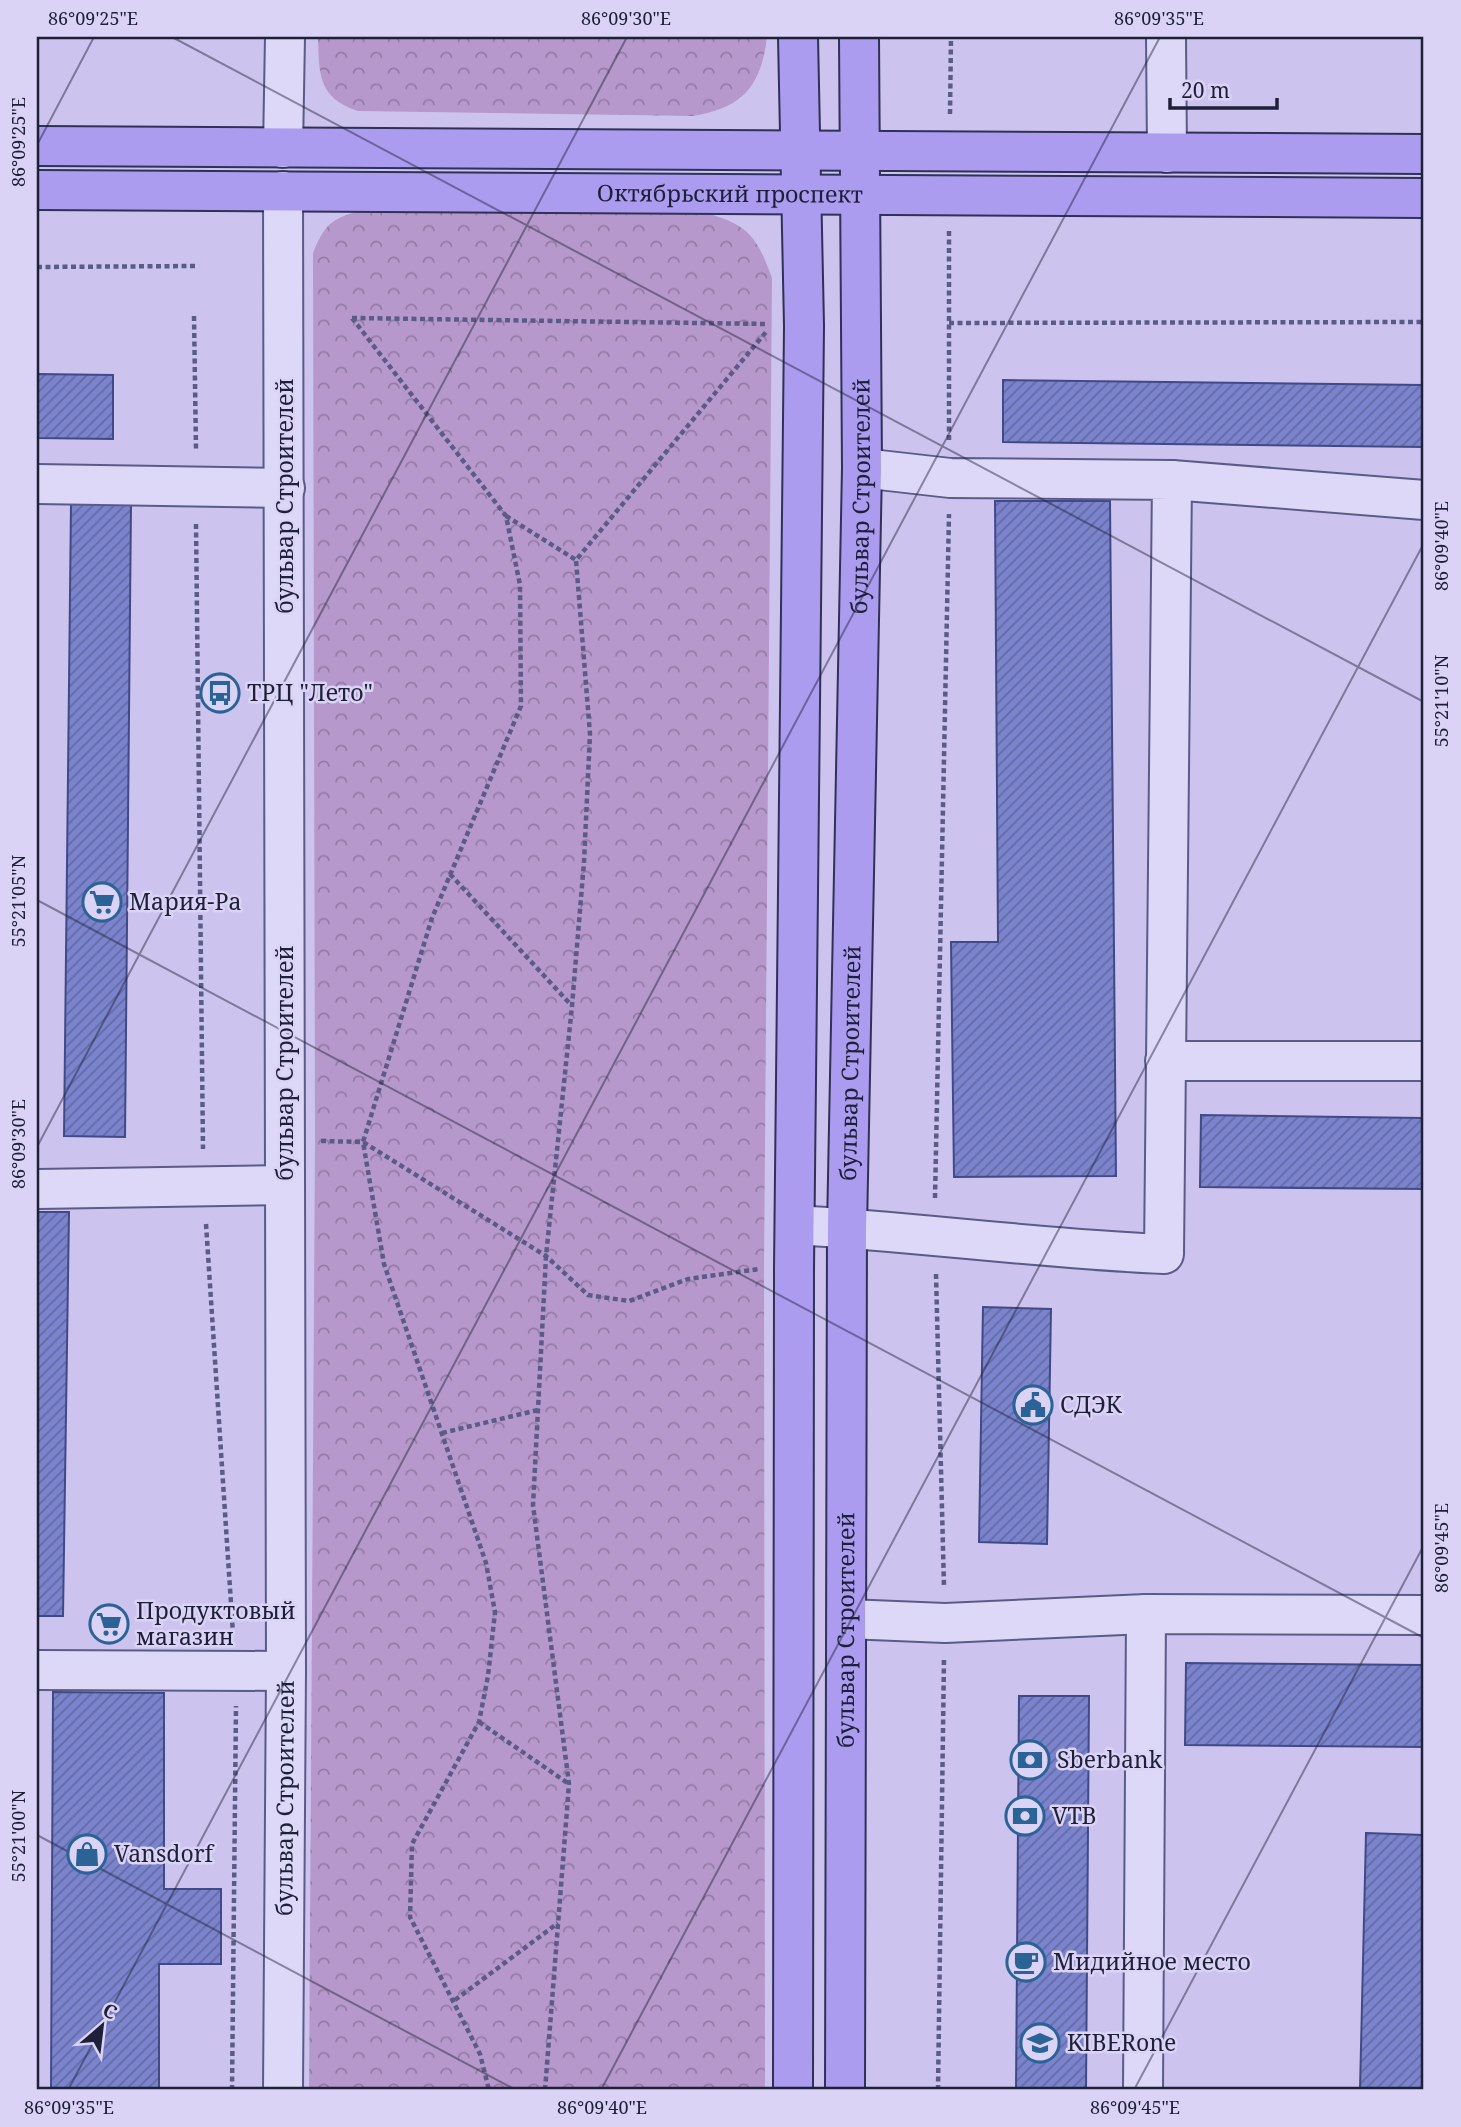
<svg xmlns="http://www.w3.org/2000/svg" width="1461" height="2127" viewBox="0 0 1461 2127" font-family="'Noto Serif',serif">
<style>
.park{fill:url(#park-crowns)}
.building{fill:url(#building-hatch);stroke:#414987;stroke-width:2}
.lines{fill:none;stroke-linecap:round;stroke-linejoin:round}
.minor-casing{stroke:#5b5b88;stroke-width:42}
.major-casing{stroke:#2f3156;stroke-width:42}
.path{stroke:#5b5b88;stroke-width:4.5;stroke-dasharray:5 3.5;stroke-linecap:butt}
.minor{stroke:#ddd7f8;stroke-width:38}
.major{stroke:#ab9cf0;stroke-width:38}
.ticks{fill:none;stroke:#1e1f38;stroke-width:2;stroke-opacity:0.45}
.labels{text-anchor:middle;stroke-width:5;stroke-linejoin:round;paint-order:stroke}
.street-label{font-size:23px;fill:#1e1f38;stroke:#dad3f5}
.poi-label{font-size:23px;fill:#1e1f38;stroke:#dad3f5;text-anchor:start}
.neatline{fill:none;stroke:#1e1f38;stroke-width:2.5}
.ticks-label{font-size:18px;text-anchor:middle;fill:#1e1f38}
</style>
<defs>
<pattern id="park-crowns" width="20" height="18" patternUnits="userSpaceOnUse" patternTransform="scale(1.75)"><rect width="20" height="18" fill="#b798cc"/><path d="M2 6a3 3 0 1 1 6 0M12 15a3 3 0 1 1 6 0" fill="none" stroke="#947ba7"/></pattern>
<pattern id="building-hatch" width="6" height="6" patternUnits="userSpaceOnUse" patternTransform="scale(1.75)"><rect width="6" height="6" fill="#7a83cb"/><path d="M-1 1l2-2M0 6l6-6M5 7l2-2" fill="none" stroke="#636ba6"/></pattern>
</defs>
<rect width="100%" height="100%" fill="#ccc4ee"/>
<path class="park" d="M318 37H767C761 86 743 108 693 116L358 111C318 98 319 74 318 37Z
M360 211 702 212C747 224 756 234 772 278L764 1268 765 2090H309L315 1140 313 253C324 226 331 218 360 211Z"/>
<path class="building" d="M37 374 113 375V439L37 438Z
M1003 380 1424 385V447L1003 442Z
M995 501H1110L1116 1176 954 1177 951 942H998Z
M71 504H131L125 1137 64 1136Z
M1201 1115 1424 1118V1189L1200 1187Z
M37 1212H69L63 1616H37Z
M983 1307 1051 1309 1047 1544 979 1542Z
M1186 1663 1424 1665V1747L1185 1745Z
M53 1692 164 1693V1889H221V1964H159V2090H51Z
M1019 1696H1089L1086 2090H1016Z
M1366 1833 1424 1835V2090H1360Z"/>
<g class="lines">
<g class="minor-casing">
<g id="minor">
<path d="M1166 37 1167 153"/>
<path d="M283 148 285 37"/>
<path d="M1172 480 1424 500"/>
<path d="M37 484 285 488"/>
<path d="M1165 1061H1424"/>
<path d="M37 1189 285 1185"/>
<path d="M795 1225C918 1232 1041 1249 1164 1254L1172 480 950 478 862 468"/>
<path d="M847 1619 945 1623 1146 1614 1424 1615"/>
<path d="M37 1670 286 1671"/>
<path id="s1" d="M283 2090 286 1671 283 191"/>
<path d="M1143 2090 1146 1614"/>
</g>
</g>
<g class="major-casing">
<g id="major">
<path d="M37 146 1424 154"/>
<path id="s2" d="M37 190 1424 198"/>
<path d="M793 2090 794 1269 804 326 798 37"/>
<path id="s3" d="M845 2090 847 1228 862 468 859 37"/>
</g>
</g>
<path class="path" d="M950 114 951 37
M949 231V442
M37 267 195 266
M194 316 196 449
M352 318 506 516 520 585 521 706 432 918 363 1142 384 1264 486 1563 495 1612 488 1676 479 1722 412 1844 410 1917 480 2054 489 2090
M352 318 768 324
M949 323 1424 322
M506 516 576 560
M196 524 203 1149
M450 874 572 1006
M321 1141 363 1142 546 1256 588 1295 629 1301 688 1279 759 1269
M935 1198 949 514
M206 1224 233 1634
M936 1274 944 1587
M442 1433 538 1410
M479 1722 569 1784
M455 2000 558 1923
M232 2090 236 1706
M545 2090 569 1784 533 1505 546 1256 572 1006 584 862 590 734 576 560 766 332
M938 2090 944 1658"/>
<use href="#minor" class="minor"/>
<use href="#major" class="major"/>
</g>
<path class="ticks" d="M172 37 1424 702M37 145 94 37M37 900 1424 1638M37 1147 627 37M37 1835 516 2090M68 2090 1160 37M601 2090 1424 543M1134 2090 1424 1545"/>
<defs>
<g id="bus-ring" transform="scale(2.0125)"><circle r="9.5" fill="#dad3f5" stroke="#2b6396" stroke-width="1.5"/><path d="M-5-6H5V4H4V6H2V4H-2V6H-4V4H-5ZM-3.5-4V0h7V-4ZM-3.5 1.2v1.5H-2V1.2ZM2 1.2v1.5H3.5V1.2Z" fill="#2b6396"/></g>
<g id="supermarket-ring" transform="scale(2.0125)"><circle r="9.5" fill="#dad3f5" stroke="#2b6396" stroke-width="1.5"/><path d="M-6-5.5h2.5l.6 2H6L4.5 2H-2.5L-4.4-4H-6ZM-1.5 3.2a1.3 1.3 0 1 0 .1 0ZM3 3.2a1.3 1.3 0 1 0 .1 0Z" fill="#2b6396"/></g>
<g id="civic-ring" transform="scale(2.0125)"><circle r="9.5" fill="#dad3f5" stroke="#2b6396" stroke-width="1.5"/><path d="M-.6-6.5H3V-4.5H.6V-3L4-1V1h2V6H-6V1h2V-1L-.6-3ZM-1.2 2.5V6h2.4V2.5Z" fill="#2b6396"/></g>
<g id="bank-ring" transform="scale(2.0125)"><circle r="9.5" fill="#dad3f5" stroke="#2b6396" stroke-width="1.5"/><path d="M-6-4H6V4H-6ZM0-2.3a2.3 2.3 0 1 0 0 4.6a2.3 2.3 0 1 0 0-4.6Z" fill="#2b6396"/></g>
<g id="shop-ring" transform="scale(2.0125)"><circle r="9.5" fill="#dad3f5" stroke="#2b6396" stroke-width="1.5"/><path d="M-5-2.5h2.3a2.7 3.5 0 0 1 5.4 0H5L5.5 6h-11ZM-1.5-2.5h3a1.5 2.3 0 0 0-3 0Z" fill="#2b6396"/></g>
<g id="cafe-ring" transform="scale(2.0125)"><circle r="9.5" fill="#dad3f5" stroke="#2b6396" stroke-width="1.5"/><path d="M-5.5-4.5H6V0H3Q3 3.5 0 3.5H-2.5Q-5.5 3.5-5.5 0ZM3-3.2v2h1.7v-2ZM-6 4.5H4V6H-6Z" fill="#2b6396"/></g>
<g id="school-ring" transform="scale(2.0125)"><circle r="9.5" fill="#dad3f5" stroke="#2b6396" stroke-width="1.5"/><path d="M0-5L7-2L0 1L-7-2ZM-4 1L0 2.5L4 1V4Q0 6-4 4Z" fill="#2b6396"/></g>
</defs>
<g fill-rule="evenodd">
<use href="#bus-ring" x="220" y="693"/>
<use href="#supermarket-ring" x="102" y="902"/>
<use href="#civic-ring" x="1033" y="1405"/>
<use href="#supermarket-ring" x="109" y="1624"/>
<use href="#bank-ring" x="1030" y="1760"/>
<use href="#bank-ring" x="1025" y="1816"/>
<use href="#shop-ring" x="87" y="1854"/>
<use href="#cafe-ring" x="1026" y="1962"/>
<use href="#school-ring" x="1040" y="2043"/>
</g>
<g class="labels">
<g class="street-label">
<text dy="8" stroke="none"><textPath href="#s2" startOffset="693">Октябрьский проспект</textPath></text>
<text transform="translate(285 496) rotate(-90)" y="8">бульвар Строителей</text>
<text dy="8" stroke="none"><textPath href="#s3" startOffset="1594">бульвар Строителей</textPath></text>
<text transform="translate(285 1063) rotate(-90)" y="8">бульвар Строителей</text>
<text dy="8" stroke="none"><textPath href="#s3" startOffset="1027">бульвар Строителей</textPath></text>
<text dy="8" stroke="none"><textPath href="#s3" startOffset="460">бульвар Строителей</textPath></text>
<text dy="8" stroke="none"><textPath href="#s1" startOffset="292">бульвар Строителей</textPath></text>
</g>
<g class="poi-label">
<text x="247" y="701">ТРЦ "Лето"</text>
<text x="129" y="910">Мария-Ра</text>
<text x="1060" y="1413">СДЭК</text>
<text x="136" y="1619">Продуктовый<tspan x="136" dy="26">магазин</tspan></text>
<text x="1057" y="1768">Sberbank</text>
<text x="1052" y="1824">VTB</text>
<text x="114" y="1862">Vansdorf</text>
<text x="1053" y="1970">Мидийное место</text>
<text x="1067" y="2051">KIBERone</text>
</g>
</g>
<rect width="1461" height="2127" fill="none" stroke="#dad3f5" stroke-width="77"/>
<g transform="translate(102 2026) rotate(28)" stroke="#dad3f5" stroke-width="5" paint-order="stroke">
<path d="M0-5L12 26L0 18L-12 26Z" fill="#1e1f38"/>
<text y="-10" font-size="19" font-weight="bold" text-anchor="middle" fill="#1e1f38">С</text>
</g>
<path d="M1170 98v10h107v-10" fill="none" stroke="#1e1f38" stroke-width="3.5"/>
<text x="1181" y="98" font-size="21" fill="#1e1f38" stroke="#dad3f5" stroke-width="5" paint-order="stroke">20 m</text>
<rect x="38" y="38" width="1384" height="2050" class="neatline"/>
<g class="ticks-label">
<text x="93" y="25">86°09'25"E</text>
<text x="626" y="25">86°09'30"E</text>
<text x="1159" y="25">86°09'35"E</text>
<text transform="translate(19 142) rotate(-90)" y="6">86°09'25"E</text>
<text transform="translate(1442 546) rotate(-90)" y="6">86°09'40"E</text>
<text transform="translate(1442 701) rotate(-90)" y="6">55°21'10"N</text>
<text transform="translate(19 901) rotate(-90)" y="6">55°21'05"N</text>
<text transform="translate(19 1144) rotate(-90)" y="6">86°09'30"E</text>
<text transform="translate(1442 1548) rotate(-90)" y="6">86°09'45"E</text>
<text transform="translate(19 1836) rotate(-90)" y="6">55°21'00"N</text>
<text x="69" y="2114">86°09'35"E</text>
<text x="602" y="2114">86°09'40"E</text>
<text x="1135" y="2114">86°09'45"E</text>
</g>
</svg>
